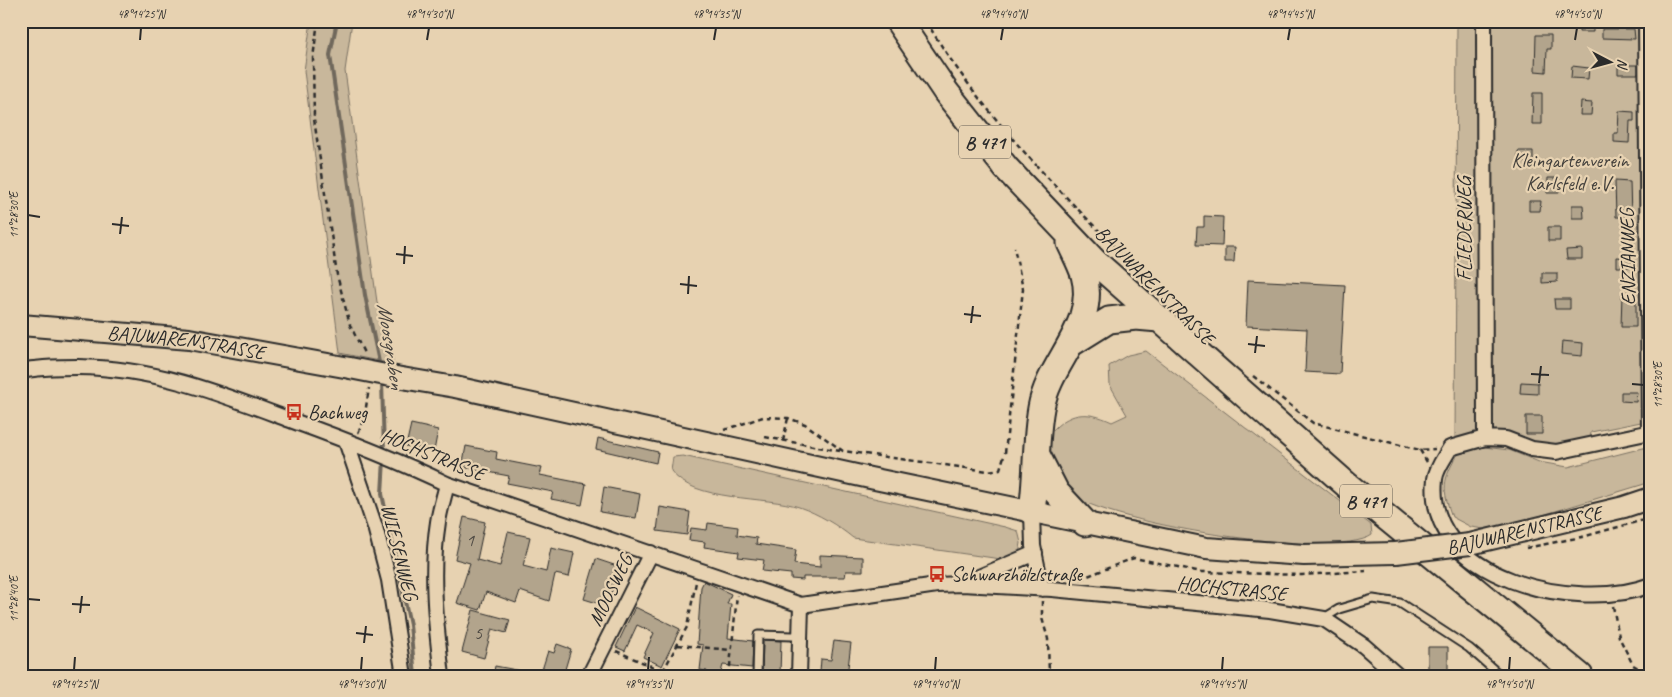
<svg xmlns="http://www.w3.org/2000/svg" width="1672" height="697" viewBox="0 0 1672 697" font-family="Caveat,sans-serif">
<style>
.green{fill:#c8b79b;stroke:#7a7163}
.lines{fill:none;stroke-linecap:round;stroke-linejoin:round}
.stream{stroke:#6f685c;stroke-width:4}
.building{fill:#b2a48c;stroke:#2b2b2b}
.lane-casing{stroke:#2b2b2b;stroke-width:11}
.street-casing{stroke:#2b2b2b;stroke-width:18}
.secondary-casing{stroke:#2b2b2b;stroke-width:24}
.highway-casing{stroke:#2b2b2b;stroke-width:29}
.path{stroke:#2b2b2b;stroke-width:2.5;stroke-dasharray:5 4;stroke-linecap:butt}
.lane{stroke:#e7d2b1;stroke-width:7}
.street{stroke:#e7d2b1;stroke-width:14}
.secondary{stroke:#e7d2b1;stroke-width:20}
.highway{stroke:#e7d2b1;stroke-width:25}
.secondary-bridge-casing{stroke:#2b2b2b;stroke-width:24;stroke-linecap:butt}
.secondary-bridge{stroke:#e7d2b1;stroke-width:20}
.ticks{fill:none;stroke:#2b2b2b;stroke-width:2}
.labels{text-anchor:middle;stroke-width:4.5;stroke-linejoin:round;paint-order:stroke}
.number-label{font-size:18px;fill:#4d4943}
.shield{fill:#e7d2b1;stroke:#635d53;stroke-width:1}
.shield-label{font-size:19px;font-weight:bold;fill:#2b2b2b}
.park-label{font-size:20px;fill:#43403c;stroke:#e7d2b1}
.street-label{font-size:20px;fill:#2b2b2b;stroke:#e7d2b1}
.poi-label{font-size:20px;fill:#2b2b2b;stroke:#e7d2b1;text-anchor:start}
.water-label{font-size:21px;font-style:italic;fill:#48443f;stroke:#e7d2b1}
.neatline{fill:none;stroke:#2b2b2b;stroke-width:2}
.ticks-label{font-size:12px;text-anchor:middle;fill:#2b2b2b}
</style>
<rect width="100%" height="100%" fill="#e7d2b1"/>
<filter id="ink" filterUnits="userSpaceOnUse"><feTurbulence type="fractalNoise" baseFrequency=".02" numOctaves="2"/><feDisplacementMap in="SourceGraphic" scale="10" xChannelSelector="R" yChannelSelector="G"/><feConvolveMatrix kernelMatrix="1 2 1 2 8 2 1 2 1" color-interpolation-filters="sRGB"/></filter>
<g filter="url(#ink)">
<path class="green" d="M311 21H352L345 71 377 302 392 347 393 364 340 353 304 71Z
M1457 21H1479L1480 436 1455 442Z
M1489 21H1651V420L1591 432 1590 443 1555 448 1491 435Z
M1146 351 1371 525 1372 535C1337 561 1092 523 1062 488 1050 474 1051 451 1050 433 1069 412 1086 410 1112 422L1127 415 1110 385 1109 366 1128 355Z
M1651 446V482L1523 521 1484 529 1471 527 1452 517C1442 489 1442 480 1458 454L1484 447 1509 450 1539 462 1568 467Z
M683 456 1005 527 1018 531 1021 543 1019 554 1008 560 853 538C837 525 819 514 799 507 767 496 693 502 671 471L673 457Z"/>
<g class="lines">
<path class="stream" d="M337 21 330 55 365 295 380 367
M382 381 384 452
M384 459 382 494 410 625 415 676"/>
</g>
<path class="building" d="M1579 21H1593V32H1579Z
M1602 29H1634L1635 39 1602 38Z
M1536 35H1551V49H1547L1546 72 1535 71Z
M1618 65H1638V74H1618Z
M1572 66 1589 68 1588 79 1571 78Z
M1533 93H1542V124H1532Z
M1581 102 1592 103 1591 115H1580Z
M1619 111 1634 112V121H1630L1629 143 1614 142V133H1618Z
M1518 151H1533V162H1518Z
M1548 178H1559V193H1547Z
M1615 181 1630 182 1631 217H1616Z
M1529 201H1541L1540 211H1529Z
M1572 205H1583L1584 218H1572Z
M1204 216 1223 217 1222 246 1196 245 1197 227H1204Z
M1548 227H1560V241H1548Z
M1225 247H1235L1234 262H1225Z
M1582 249V259H1567L1566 250Z
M1617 257 1632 258V267H1617Z
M1542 273H1557V282L1542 283Z
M1248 280 1345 285 1340 374 1305 372 1307 329 1246 326Z
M1622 294H1636V327H1621Z
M1554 299H1570V309H1555Z
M1562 341 1583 343 1582 356 1561 354Z
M1521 382 1538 383V394L1520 393Z
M1621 392H1637L1636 402 1621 401Z
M1526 416H1542V434H1526Z
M411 424 438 430 434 451 406 446Z
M598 438 658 452 656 463 596 449Z
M466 446 497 452 496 459 542 468 540 475 586 484 582 505 551 499 553 492 507 483 509 476 462 467Z
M604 487 640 494 636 518 600 512Z
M660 507 690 512 687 535 657 531Z
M464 517 485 522 477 560 500 566 508 532 530 537 523 566 546 572 551 548 574 553 569 577 555 574 549 601 520 591 516 603 486 592 480 610 457 603 470 563 455 559Z
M708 523 738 527 737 535 757 538 756 544 796 550 794 564 820 567V555L863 557V571H846L845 577H803V580L791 579V574L762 571 764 560 738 557 739 552 704 547 705 542 689 540 691 528 707 530Z
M596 559 620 567 607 606 584 599Z
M704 581 731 594 727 604H731L728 638 753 641 752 668 723 665 720 676H707V671L700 670 703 645 697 644 701 587Z
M635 607 680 629 662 666 643 657 654 633 637 625 625 651 616 647Z
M473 610 510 620 506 633 492 629 484 658 462 652Z
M763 640 781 641 780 674 762 673Z
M834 641 851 643 847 676 820 672 821 659 831 660Z
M557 644 571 649 563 676 541 673 548 651 554 653Z
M1428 647H1448V673H1428Z
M495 666 522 671V676H493Z"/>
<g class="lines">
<g class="lane-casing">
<path id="lane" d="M1324 618 1339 609 1373 599 1400 603 1469 648 1501 676
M757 676 758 635 793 636 800 634"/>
</g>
<g class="street-casing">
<path id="street" d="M1484 21 1485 438
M1646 21 1649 432
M21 371C39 367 60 367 78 367 157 368 221 394 293 421 346 440 397 460 447 484L801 605 937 585 962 584 1052 589 1270 610 1324 619 1364 646 1398 676
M1651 432 1556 452 1532 449 1506 439 1485 438 1450 448C1445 457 1436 469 1435 479 1424 580 1578 613 1651 585
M346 441 375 527 389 580 404 676
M1032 511 1033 546 1042 589
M965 583 1035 553
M442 676C436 625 430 572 438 522 440 509 444 497 447 484
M589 676 651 553
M799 676 801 605"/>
</g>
<g class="secondary-casing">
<g id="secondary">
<path id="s1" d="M21 325 189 339 350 368"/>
<path d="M396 377 455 387 870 478 1206 548 1304 555 1396 553"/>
<path d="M1470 544 1624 507 1651 498"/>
</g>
</g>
<g class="highway-casing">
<path id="highway" d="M898 21 946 92 1006 168 1094 261 1348 486 1580 676
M1072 343 1109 320 1136 317 1159 319
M1038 457 1056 492 1085 523
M1032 511C1037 477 1035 441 1041 408 1049 361 1098 326 1084 275 1081 265 1075 254 1070 243"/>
</g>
<path class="path" d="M318 21 313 58 314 119 337 275 350 325 365 355
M926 21C989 127 1083 214 1169 301
M1253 376 1313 423 1420 450 1435 449
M724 430 763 417 788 418 805 424 843 451 988 471 1000 469 1005 453 1023 289 1014 247
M358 433 364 420 369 388
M765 437 840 451
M783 441 788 418
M1420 450 1427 462
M1526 548 1582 537 1651 518
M1080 579 1134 558 1202 572 1302 575 1366 571
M1042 601V618L1048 639 1049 676
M1613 606 1619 637 1633 665 1651 675
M678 645 731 650
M616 651 663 671 680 673V676
M663 671 687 627 696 582
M729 676 737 595"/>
<use href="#lane" class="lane"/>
<use href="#street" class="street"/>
<use href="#secondary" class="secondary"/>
<use href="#highway" class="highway"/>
<g class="secondary-bridge-casing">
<path id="secondary-bridge" d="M350 368 396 377
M1396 553 1470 544"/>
</g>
<use href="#secondary-bridge" class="secondary-bridge"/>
</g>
</g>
<path class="ticks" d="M140 40 141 28M427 40 429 28M714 40 716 28M1001 40 1003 28M1288 40 1290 28M1575 40 1577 28M28 215 40 217M112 224 129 226M120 234 122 217M396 254 413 256M404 264 405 246M680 284 697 286M688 294 689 276M964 314 981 316M971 323 973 306M1248 344 1265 346M1255 353 1257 336M1531 374 1549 375M1539 383 1541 366M1632 384 1644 385M28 599 40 600M72 604 90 605M80 613 82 596M356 633 373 635M364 643 366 626M74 670 75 657M361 670 362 657M648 670 649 657M935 670 936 657M1222 670 1223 657M1509 670 1510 657"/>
<defs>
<g id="bus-bare" transform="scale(1.35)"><path d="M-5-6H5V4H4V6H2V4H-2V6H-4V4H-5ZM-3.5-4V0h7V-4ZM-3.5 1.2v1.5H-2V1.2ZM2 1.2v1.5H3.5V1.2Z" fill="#c8321e" stroke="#e7d2b1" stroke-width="2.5" paint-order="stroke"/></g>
</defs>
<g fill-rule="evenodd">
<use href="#bus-bare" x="294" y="412"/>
<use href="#bus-bare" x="937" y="574"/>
</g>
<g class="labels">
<g class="number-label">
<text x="470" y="546">1</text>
<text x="478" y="639">5</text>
</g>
<g class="shield">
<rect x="959" y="125.5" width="52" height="33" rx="4"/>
<rect x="1340" y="484.5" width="52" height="33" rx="4"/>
</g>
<g class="shield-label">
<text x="985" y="149">B 471</text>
<text x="1366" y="508">B 471</text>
</g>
<g class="park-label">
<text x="1570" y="167">Kleingartenverein<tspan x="1570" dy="23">Karlsfeld e.V.</tspan></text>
</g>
<g class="street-label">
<text transform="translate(1464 229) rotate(-90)" y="7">FLIEDERWEG</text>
<text transform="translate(1627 257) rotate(-91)" y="7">ENZIANWEG</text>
<text transform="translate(1155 285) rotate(45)" y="7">BAJUWARENSTRASSE</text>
<text dy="7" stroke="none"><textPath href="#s1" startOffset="166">BAJUWARENSTRASSE</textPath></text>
<text transform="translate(433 454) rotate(22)" y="7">HOCHSTRASSE</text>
<text transform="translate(1524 530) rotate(-13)" y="7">BAJUWARENSTRASSE</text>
<text transform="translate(400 552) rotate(76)" y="7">WIESENWEG</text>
<text transform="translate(1232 588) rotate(6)" y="7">HOCHSTRASSE</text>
<text transform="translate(610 590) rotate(-64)" y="7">MOOSWEG</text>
</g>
<g class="poi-label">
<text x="308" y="419">Bachweg</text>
<text x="951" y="581">Schwarzhölzlstraße</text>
</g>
<g class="water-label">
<text transform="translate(391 346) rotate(81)" y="7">Moosgraben</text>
</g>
</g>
<rect width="1672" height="697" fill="none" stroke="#e7d2b1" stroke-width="55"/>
<g transform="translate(1610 62) rotate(96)" stroke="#e7d2b1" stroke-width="4" paint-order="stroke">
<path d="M0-4L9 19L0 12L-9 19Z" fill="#2b2b2b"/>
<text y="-8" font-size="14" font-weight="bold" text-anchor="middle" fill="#2b2b2b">N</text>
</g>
<rect x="28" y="28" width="1616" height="642" class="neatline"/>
<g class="ticks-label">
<text x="141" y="18">48°14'25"N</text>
<text x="429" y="18">48°14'30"N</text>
<text x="716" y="18">48°14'35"N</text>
<text x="1003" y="18">48°14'40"N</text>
<text x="1290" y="18">48°14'45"N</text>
<text x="1577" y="18">48°14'50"N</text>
<text transform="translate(14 215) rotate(-90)" y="4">11°28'30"E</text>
<text transform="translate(1658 385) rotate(-90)" y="4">11°28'30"E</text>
<text transform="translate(14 599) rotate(-90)" y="4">11°28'40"E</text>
<text x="74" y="688">48°14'25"N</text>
<text x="361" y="688">48°14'30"N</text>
<text x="648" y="688">48°14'35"N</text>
<text x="935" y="688">48°14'40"N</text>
<text x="1222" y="688">48°14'45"N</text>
<text x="1509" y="688">48°14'50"N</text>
</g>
</svg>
